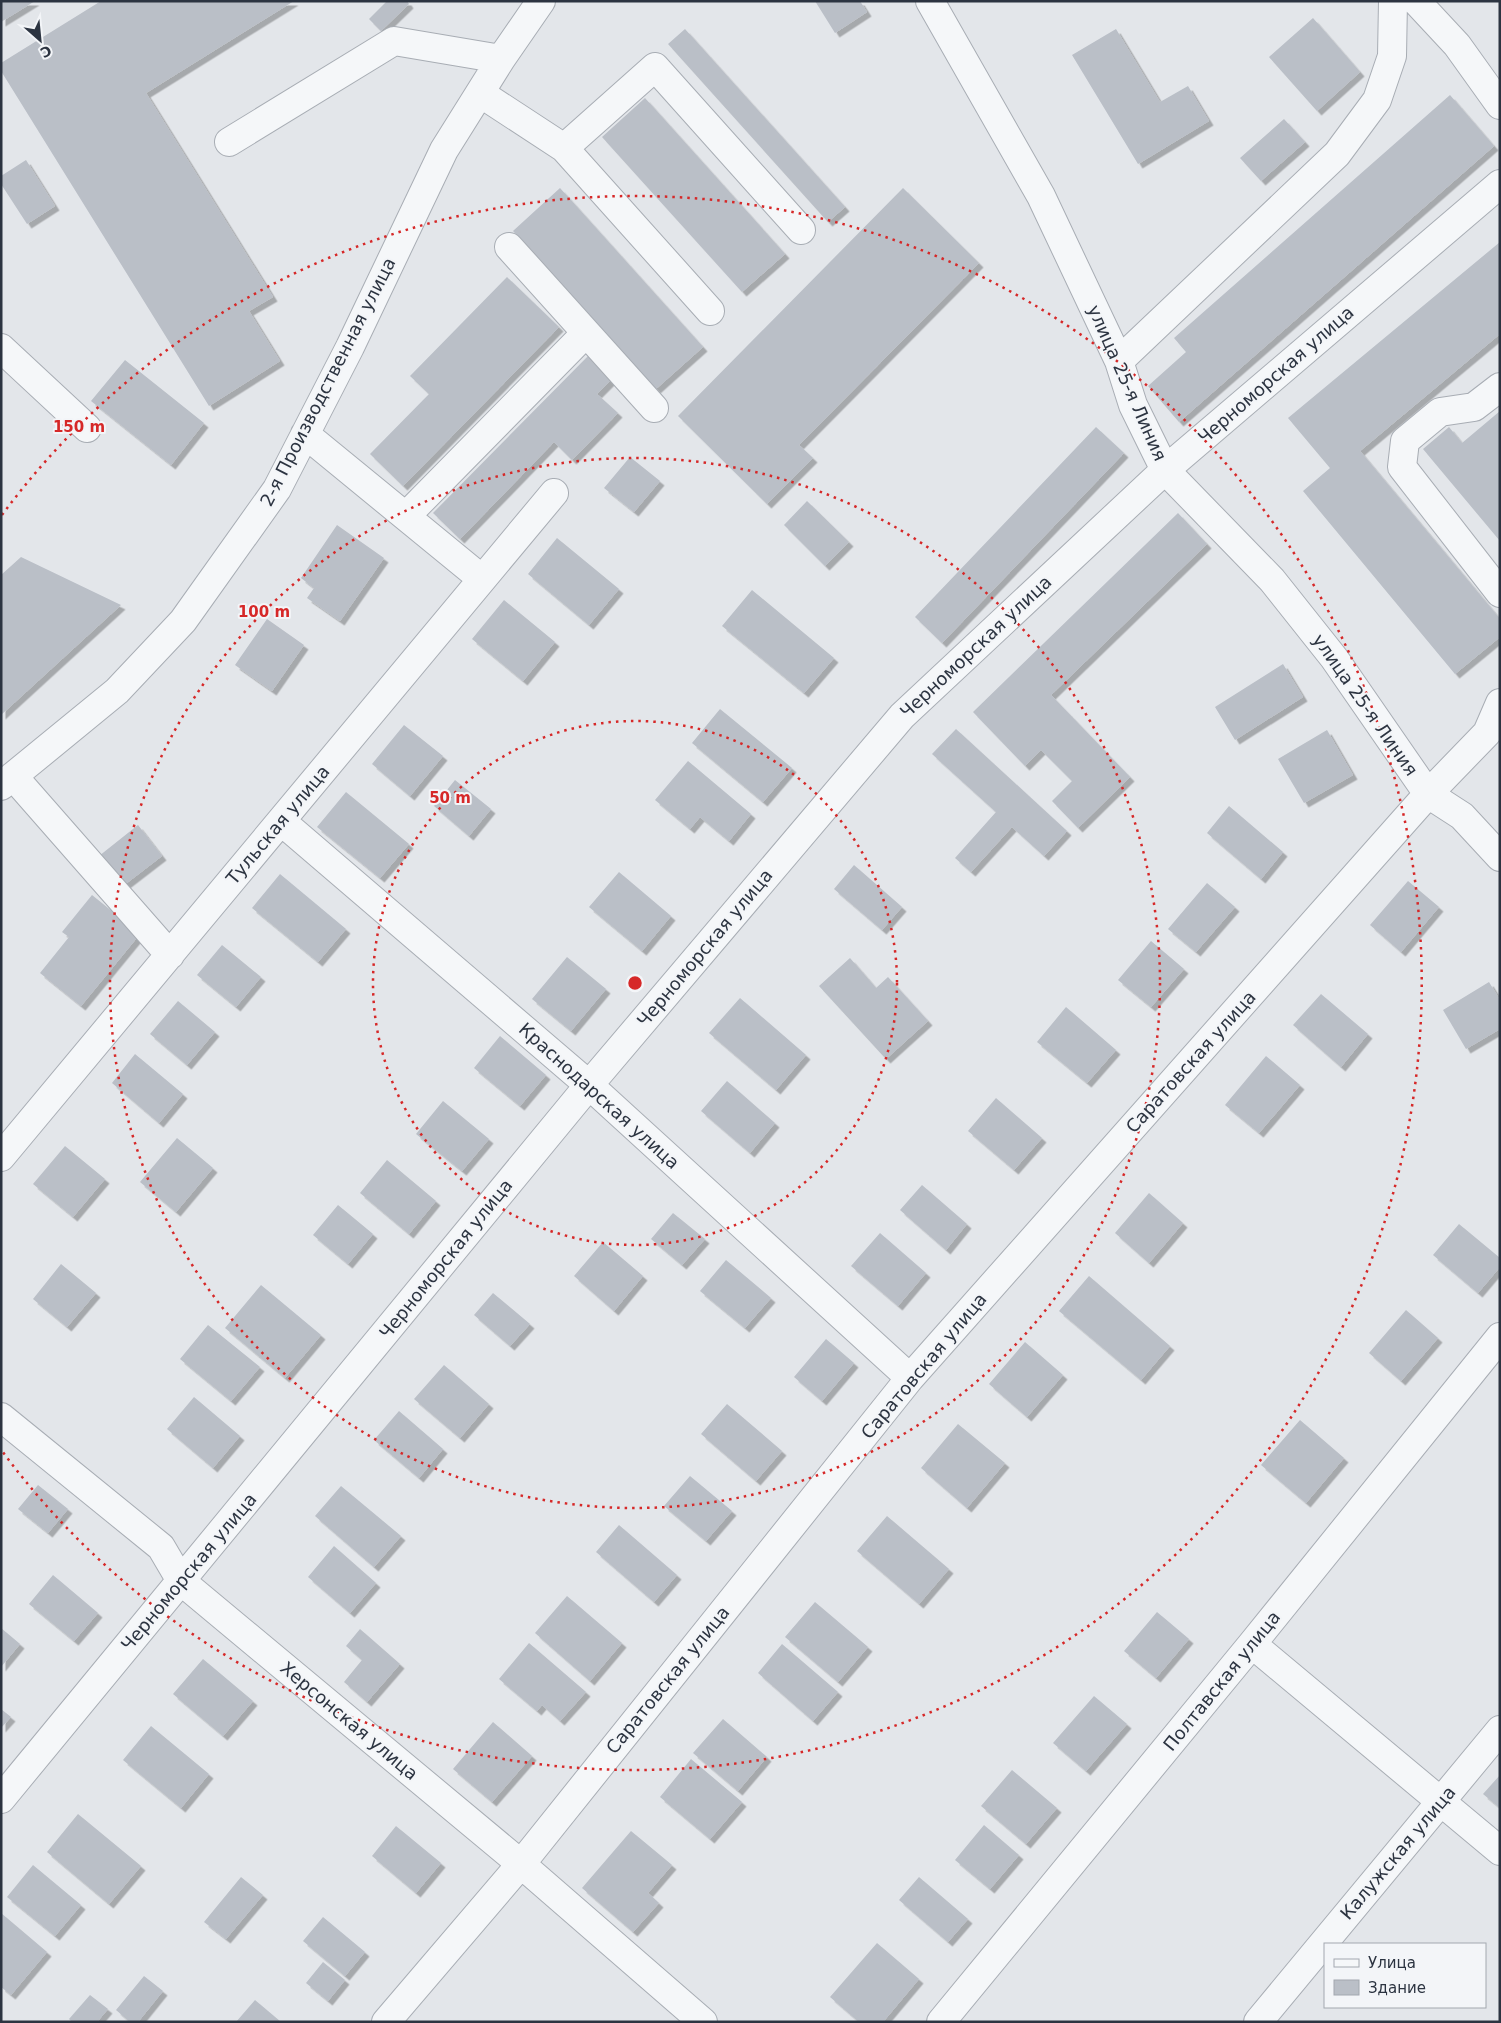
<svg xmlns="http://www.w3.org/2000/svg" width="1501" height="2023" viewBox="0 0 1501 2023" font-family="'DejaVu Sans',sans-serif">
<style>
.building{fill:#babfc7;filter:url(#shadow)}
.lines{fill:none;stroke-linecap:round;stroke-linejoin:round}
.minor-casing{stroke:#a8adb4;stroke-width:30}
.minor{stroke:#f5f7f9;stroke-width:28}
.ring{fill:none;stroke:#d62828;stroke-width:2.5;stroke-dasharray:2.5 5}
.labels{text-anchor:middle;stroke-width:4;stroke-linejoin:round;paint-order:stroke}
.street-label{font-size:18px;fill:#2c3441;stroke:#f3f5f8}
.centre{fill:#d62828;stroke:#f3f5f8;stroke-width:2.5}
.ring-label{font-size:15px;text-anchor:middle;font-weight:bold;fill:#d62828;stroke:#f3f5f8;stroke-width:4;stroke-linejoin:round;paint-order:stroke}
</style>
<defs>
<filter id="shadow"><feDropShadow dx="4.5" dy="4.5" stdDeviation="0" flood-color="#0004"/></filter>
</defs>
<rect width="100%" height="100%" fill="#e3e6ea"/>
<path class="building" d="M1 1H35L1 22Z
M101 1H294L146 93 273 297 249 311 280 361 209 406 1 71V63Z
M387 1H407L409 4 381 31 369 19Z
M815 1H860L867 12 835 33Z
M1313 18 1360 72 1317 111 1269 57Z
M685 29 845 207 828 222 668 44Z
M1116 29 1160 102 1188 86 1209 121 1138 164 1072 55Z
M1450 95 1494 146 1179 422 1148 386 1186 352 1174 338Z
M645 98 785 254 742 292 602 137Z
M1284 119 1305 142 1261 181 1240 158Z
M26 160 55 206 27 224 1 184V176Z
M560 188 703 347 656 389 513 231Z
M903 188 979 263 799 445 813 458 767 504 678 416Z
M1500 242V334L1360 451 1500 619V637L1455 674 1303 491 1330 468 1288 418Z
M507 277 559 327 403 486 370 454 429 394 410 376Z
M589 355 612 379 597 394 618 413 572 460 554 442 460 539 433 513Z
M125 360 204 423 171 465 91 401Z
M1500 411V541L1423 449 1449 427 1462 443Z
M1096 427 1124 453 942 643 915 617Z
M630 457 660 481 634 512 604 488Z
M807 501 849 542 825 566 784 525Z
M1178 513 1207 544 1051 695 1130 777 1078 828 1052 801 1072 781 1041 750 1025 766 973 712Z
M337 525 384 558 340 621 307 598 314 588 301 578Z
M557 538 619 589 589 625 528 574Z
M21 557 121 605 1 715V575Z
M752 590 834 658 804 693 722 626Z
M504 600 555 642 523 681 472 639Z
M267 619 304 645 272 691 235 665Z
M1283 664 1303 697 1235 740 1215 707Z
M720 709 792 768 763 802 692 743Z
M404 725 443 756 410 796 372 764Z
M956 729 1067 831 1044 856 1012 827 971 872 955 858 996 812 932 754Z
M1327 730 1353 775 1304 803 1278 759Z
M688 761 751 814 729 841 700 817 690 829 655 800Z
M455 780 491 809 469 836 434 806Z
M346 792 409 844 380 878 317 827Z
M1229 806 1283 852 1261 879 1207 833Z
M138 825 162 856 123 886 99 856Z
M854 865 902 907 882 930 834 889Z
M619 872 671 916 642 951 589 907Z
M280 874 346 929 318 962 252 908Z
M1408 881 1439 907 1401 952 1370 925Z
M1207 883 1235 907 1196 952 1168 929Z
M92 895 140 934 81 1006 40 973 69 937 62 932Z
M1151 941 1184 969 1151 1007 1118 980Z
M222 945 261 977 236 1007 197 975Z
M567 957 606 989 571 1031 532 999Z
M850 958 876 988 888 977 928 1021 886 1059 819 986Z
M1489 982 1500 1000V1029L1466 1049 1443 1010Z
M1321 994 1368 1034 1341 1067 1293 1025Z
M740 998 806 1055 776 1090 709 1033Z
M178 1001 215 1032 187 1065 150 1034Z
M1066 1007 1116 1050 1087 1083 1037 1042Z
M500 1036 546 1075 520 1106 474 1068Z
M135 1054 183 1094 159 1123 112 1083Z
M1266 1056 1300 1085 1259 1133 1225 1105Z
M727 1081 775 1123 750 1153 701 1111Z
M996 1098 1042 1138 1014 1170 968 1131Z
M443 1101 489 1139 462 1171 416 1134Z
M177 1138 213 1168 176 1212 140 1182Z
M65 1146 105 1179 73 1217 33 1184Z
M387 1160 436 1201 409 1234 360 1193Z
M922 1185 967 1224 946 1250 900 1210Z
M1149 1193 1183 1223 1149 1263 1115 1233Z
M338 1205 373 1234 348 1264 313 1235Z
M673 1213 705 1239 682 1265 651 1239Z
M1459 1224 1500 1258V1267L1478 1293 1433 1255Z
M880 1233 926 1273 898 1306 851 1266Z
M603 1242 643 1276 614 1311 574 1276Z
M726 1260 771 1298 745 1328 700 1291Z
M61 1264 96 1293 67 1327 33 1299Z
M1089 1276 1170 1346 1141 1380 1059 1311Z
M261 1285 321 1335 285 1378 225 1328Z
M493 1293 530 1324 510 1346 474 1315Z
M1406 1310 1438 1338 1401 1381 1369 1353Z
M208 1325 260 1367 231 1401 180 1359Z
M826 1339 854 1363 822 1401 794 1377Z
M1025 1342 1063 1375 1027 1417 989 1384Z
M444 1365 489 1404 460 1438 414 1399Z
M194 1397 240 1436 213 1468 167 1429Z
M727 1404 782 1451 756 1481 701 1434Z
M399 1411 443 1449 419 1478 374 1440Z
M1300 1420 1344 1458 1306 1503 1261 1465Z
M958 1424 1005 1463 967 1508 921 1468Z
M690 1476 732 1511 706 1541 664 1506Z
M38 1485 68 1509 48 1533 18 1509Z
M341 1486 401 1536 374 1567 315 1516Z
M887 1516 949 1569 919 1604 857 1551Z
M619 1525 677 1575 654 1602 596 1552Z
M334 1546 376 1583 350 1613 308 1577Z
M53 1575 98 1613 74 1641 29 1604Z
M567 1596 622 1643 590 1681 535 1633Z
M815 1602 868 1647 838 1682 785 1637Z
M1157 1612 1189 1639 1156 1678 1124 1651Z
M1 1628 20 1644 1 1667Z
M360 1629 400 1664 367 1702 344 1682 362 1660 346 1646Z
M529 1643 586 1692 560 1721 542 1705 537 1711 499 1679Z
M782 1644 838 1692 813 1721 758 1673Z
M203 1659 253 1701 223 1736 173 1694Z
M1094 1696 1127 1724 1086 1771 1053 1743Z
M1 1709 11 1717 1 1728Z
M723 1719 767 1757 738 1791 693 1753Z
M493 1722 532 1756 492 1802 453 1769Z
M151 1726 209 1774 181 1808 123 1760Z
M691 1759 742 1802 710 1839 660 1797Z
M1012 1770 1057 1808 1026 1844 981 1806Z
M1500 1775V1808L1483 1794Z
M78 1814 141 1866 109 1904 47 1852Z
M984 1825 1019 1855 990 1889 955 1860Z
M396 1826 441 1863 416 1893 372 1856Z
M631 1831 672 1865 648 1893 659 1903 633 1932 582 1888Z
M33 1865 81 1905 55 1936 7 1897Z
M241 1877 263 1895 226 1939 204 1922Z
M919 1877 968 1919 948 1942 899 1900Z
M1 1913 47 1952 11 1995 1 1987Z
M323 1917 365 1952 345 1976 303 1941Z
M877 1943 919 1979 883 2022H859L830 1997Z
M323 1962 345 1980 328 2001 306 1983Z
M144 1976 163 1991 138 2022H130L116 2010Z
M90 1995 108 2009 97 2022H72L69 2019Z
M255 2000 281 2022H236Z"/>
<g class="lines">
<g class="minor-casing">
<path id="minor" d="M930 1 1041 196 1119 361 1133 405 1165 470 1272 580 1334 658 1428 794 1462 816 1500 857
M1416 1 1457 45 1500 105
M480 93 564 148 655 67 801 230
M229 142 394 41 501 59
M564 148 710 311
M509 247 654 408
M1 348 87 428
M1119 361 1337 154 1377 100 1392 56 1393 1
M1500 387 1474 407 1440 412 1405 441 1402 467 1500 593
M305 434 482 579
M406 516 586 333
M13 776 170 955
M1 786 117 691 183 621 277 489 350 347 444 150 501 59 541 1
M281 821 589 1085 910 1378
M1 1157 554 493
M1 1417 161 1547 181 1581 521 1864 703 2022
M1252 1644 1500 1851
M1 1799 589 1085 902 716 1165 470 1500 184
M386 2022 521 1864 910 1378 1428 794 1487 733 1500 703
M941 2022 1252 1644 1500 1337
M1258 2022 1500 1730"/>
</g>
<use href="#minor" class="minor"/>
</g>
<g class="ring">
<circle cx="635" cy="983" r="262"/>
<circle cx="635" cy="983" r="525"/>
<path d="M2 515A787 787 0 1 1 2 1451"/>
</g>
<g class="labels">
<g class="street-label">
<text transform="translate(1276 375) rotate(-41)" y="6">Черноморская улица</text>
<text transform="translate(328 382) rotate(-63)" y="6">2-я Производственная улица</text>
<text transform="translate(1127 383) rotate(66)" y="6">улица 25-я Линия</text>
<text transform="translate(976 647) rotate(-43)" y="6">Черноморская улица</text>
<text transform="translate(1365 705) rotate(55)" y="6">улица 25-я Линия</text>
<text transform="translate(278 825) rotate(-50)" y="6">Тульская улица</text>
<text transform="translate(705 948) rotate(-50)" y="6">Черноморская улица</text>
<text transform="translate(1191 1062) rotate(-48)" y="6">Саратовская улица</text>
<text transform="translate(599 1096) rotate(42)" y="6">Краснодарская улица</text>
<text transform="translate(446 1259) rotate(-51)" y="6">Черноморская улица</text>
<text transform="translate(924 1366) rotate(-50)" y="6">Саратовская улица</text>
<text transform="translate(189 1572) rotate(-50)" y="6">Черноморская улица</text>
<text transform="translate(668 1680) rotate(-51)" y="6">Саратовская улица</text>
<text transform="translate(1222 1681) rotate(-51)" y="6">Полтавская улица</text>
<text transform="translate(349 1721) rotate(40)" y="6">Херсонская улица</text>
<text transform="translate(1398 1853) rotate(-50)" y="6">Калужская улица</text>
</g>
</g>
<circle cx="635" cy="983" r="8" class="centre"/>
<g class="ring-label">
<text x="79" y="432">150 m</text>
<text x="264" y="617">100 m</text>
<text x="450" y="803">50 m</text>
</g>
<rect width="1501" height="2023" fill="none" stroke="#2c3441" stroke-width="5"/>
<rect x="1324" y="1943" width="162" height="65" fill="#f3f5f8" stroke="#a3a8af"/>
<rect x="1334" y="1959" width="25" height="8" fill="#f5f7f9" stroke="#a3a8af"/>
<text x="1368" y="1968" font-size="15" fill="#2c3441">Улица</text>
<rect x="1334" y="1980" width="25" height="15" fill="#babfc7" stroke="#a3a8af"/>
<text x="1368" y="1993" font-size="15" fill="#2c3441">Здание</text>
<g transform="translate(40 40) rotate(153)" stroke="#f3f5f8" stroke-width="4" paint-order="stroke">
<path d="M0-4L9 19L0 12L-9 19Z" fill="#2c3441"/>
<text y="-8" font-size="14" font-weight="bold" text-anchor="middle" fill="#2c3441">С</text>
</g>
</svg>
